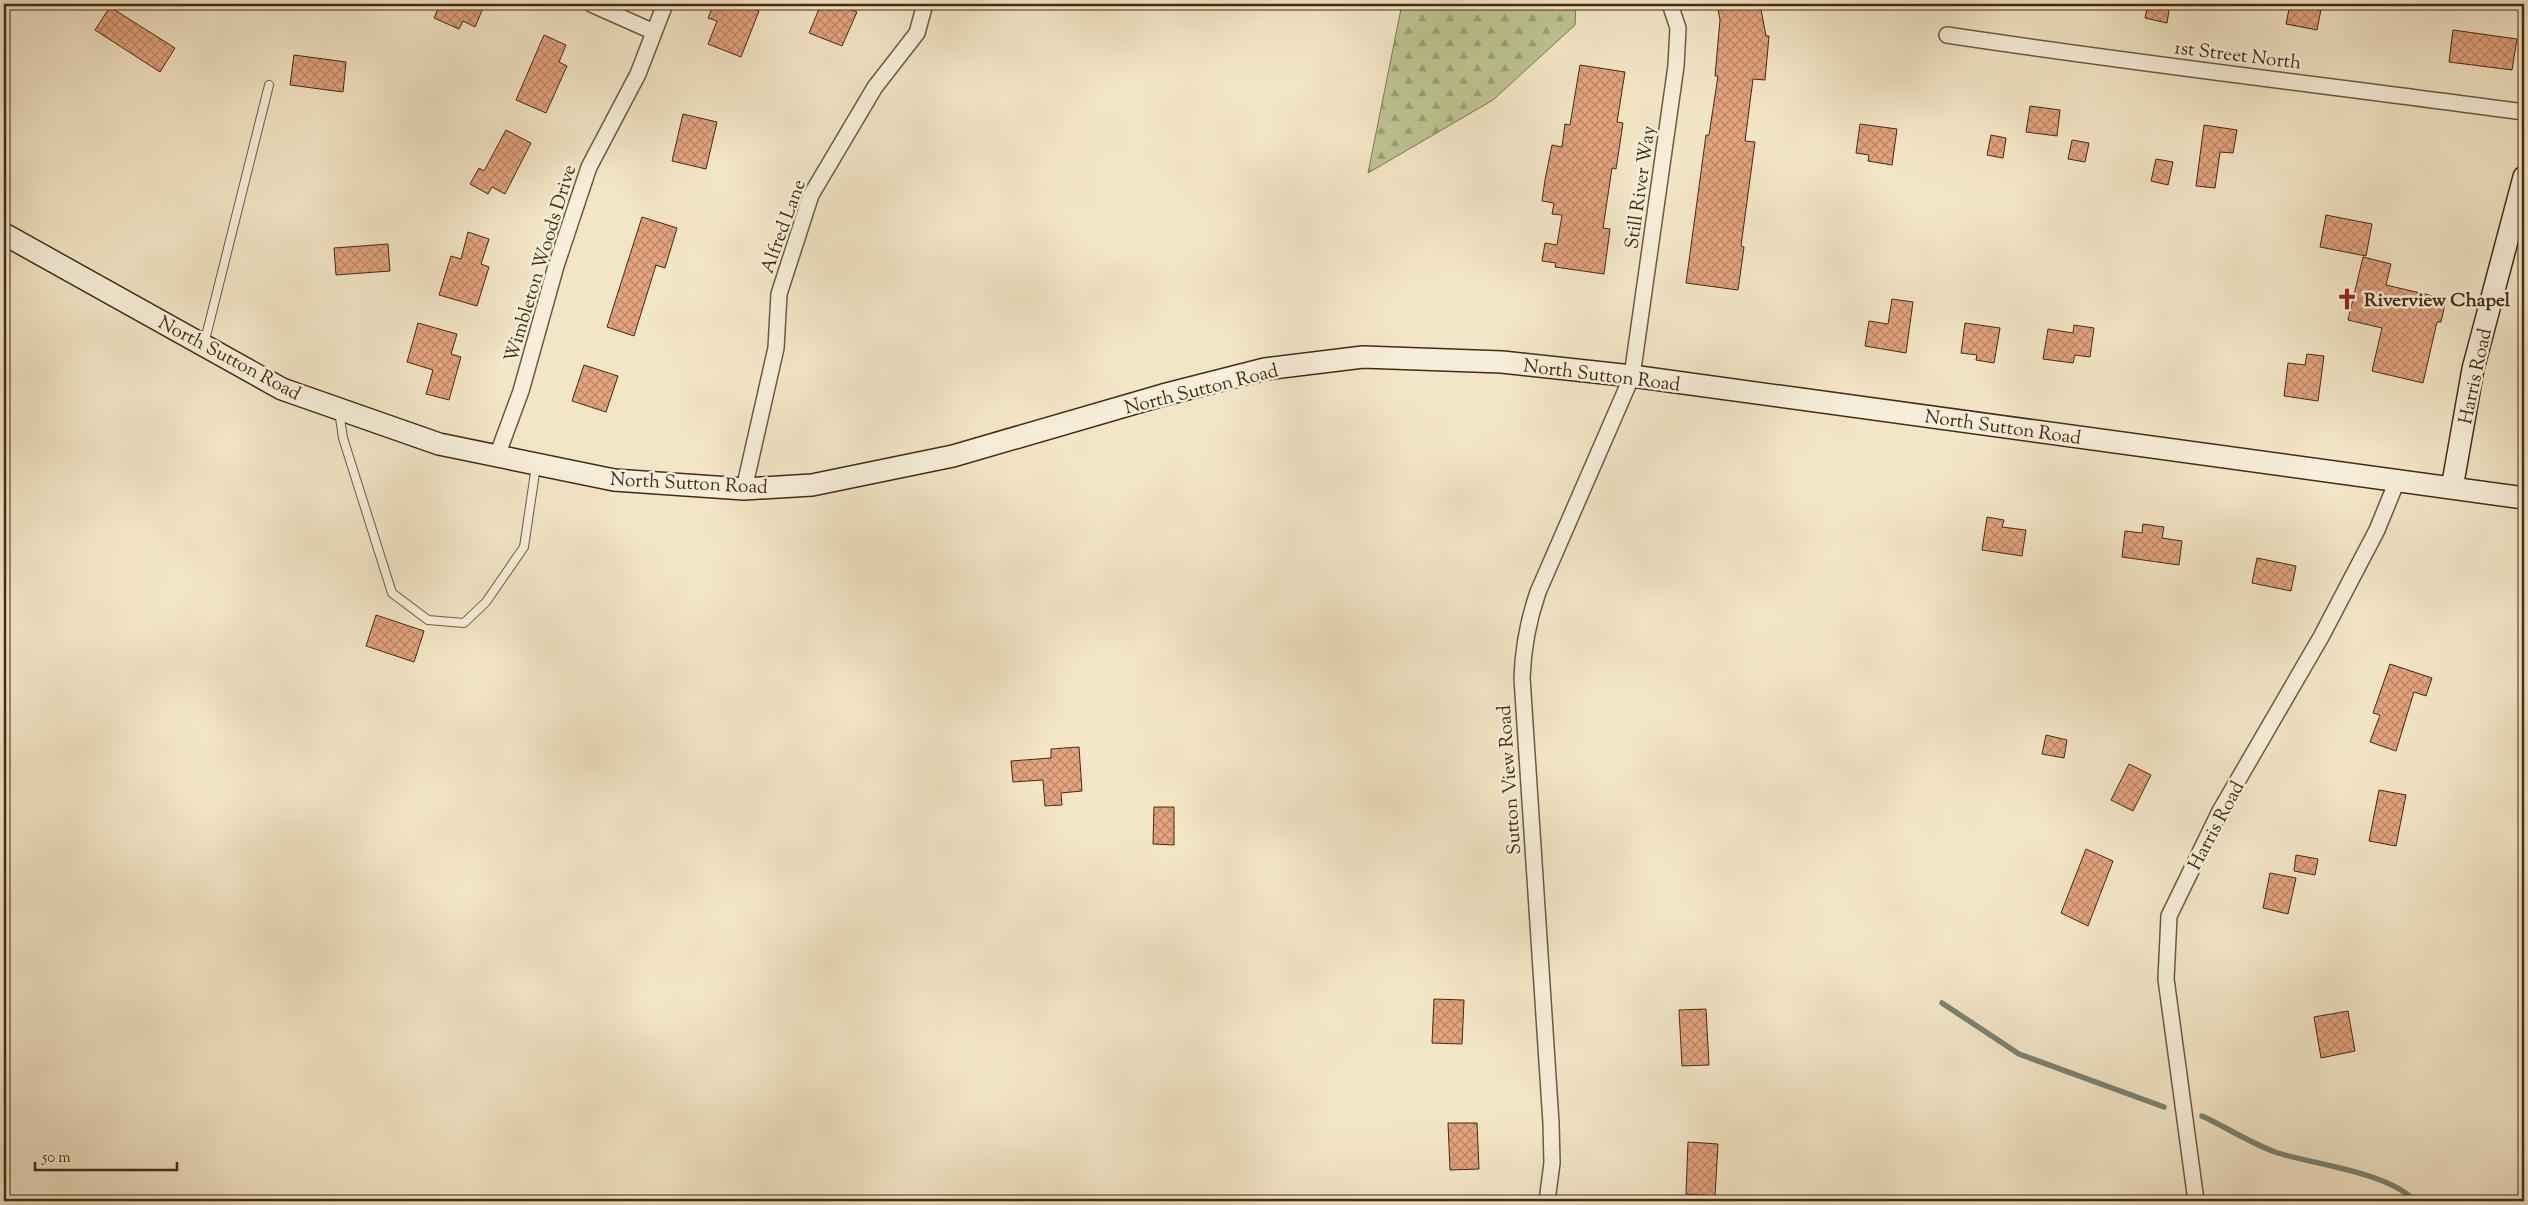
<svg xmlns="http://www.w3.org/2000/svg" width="2528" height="1205" viewBox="0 0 2528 1205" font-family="'Sorts Mill Goudy',serif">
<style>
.forest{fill:url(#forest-firs);stroke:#827753}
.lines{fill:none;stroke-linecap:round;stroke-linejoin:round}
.stream{stroke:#798375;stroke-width:5.5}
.building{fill:url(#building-cross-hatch);stroke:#462a13}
.lane-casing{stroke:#715940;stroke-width:10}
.street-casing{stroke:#715940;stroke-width:18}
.secondary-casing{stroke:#462a13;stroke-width:24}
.lane{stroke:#f7efdb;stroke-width:8}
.street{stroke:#f7efdb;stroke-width:15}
.secondary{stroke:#f7efdb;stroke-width:21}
.labels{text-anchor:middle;stroke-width:5;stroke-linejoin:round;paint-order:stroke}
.street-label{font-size:19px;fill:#462a13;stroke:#f7efdb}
.poi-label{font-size:19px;font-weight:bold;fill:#462a13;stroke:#f7efdb;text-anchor:start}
</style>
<defs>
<pattern id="forest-firs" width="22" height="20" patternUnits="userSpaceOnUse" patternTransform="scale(1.25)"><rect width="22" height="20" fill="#bec493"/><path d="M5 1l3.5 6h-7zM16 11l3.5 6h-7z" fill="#9c9f77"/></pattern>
<pattern id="building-cross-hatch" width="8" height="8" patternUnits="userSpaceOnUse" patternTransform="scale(1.25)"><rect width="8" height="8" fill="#e3a47e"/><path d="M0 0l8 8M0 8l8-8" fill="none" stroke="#ba8666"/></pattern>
</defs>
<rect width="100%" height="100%" fill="#f3e6c7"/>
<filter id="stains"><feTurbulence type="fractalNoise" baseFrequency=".004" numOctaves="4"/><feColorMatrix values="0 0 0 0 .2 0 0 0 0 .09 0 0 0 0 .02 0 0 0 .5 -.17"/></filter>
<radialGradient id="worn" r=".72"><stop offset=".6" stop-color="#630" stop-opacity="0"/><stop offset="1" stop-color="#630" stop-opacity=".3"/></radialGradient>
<path class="forest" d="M1402 4H1576L1575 25 1493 100 1368 173Z"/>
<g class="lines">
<path class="stream" d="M1942 1003 2019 1054 2164 1107
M2202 1116C2226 1127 2250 1143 2275 1152 2314 1165 2386 1171 2415 1201"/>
</g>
<path class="building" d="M440 4H474L483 8 475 27 463 21 459 29 434 18Z
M714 4H739L759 11 741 57 708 44 717 21 708 18Z
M821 4H837L857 12 842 46 809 33Z
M1717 4H1760L1766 36H1769L1765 80 1753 79 1745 141 1755 142 1741 246 1744 247 1738 290 1686 283 1706 135H1709L1718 76H1715L1720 20Z
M2148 4H2170L2167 23 2145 18Z
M2290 4H2322L2317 30 2286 24Z
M110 7 175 48 160 72 95 30Z
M2453 30 2517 39 2512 70 2449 62Z
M544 35 566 45 559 62 567 66 546 113 516 100Z
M294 55 346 62 343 92 290 85Z
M1580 65 1625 72 1617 122 1623 123 1616 169 1612 168 1603 228 1610 229 1604 274 1555 267 1556 263 1542 261 1545 243 1557 245 1562 215 1552 214 1554 203 1542 201 1545 180 1552 145 1562 147 1565 124 1570 125Z
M2030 106 2060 110 2057 136 2026 132Z
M683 114 717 122 706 169 672 161Z
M1860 124 1897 129 1892 165 1868 161 1869 155 1856 153Z
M2204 125 2237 130 2233 153 2220 152 2215 188 2196 186Z
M506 130 531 143 505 194 492 187 488 194 470 184 479 168 484 171Z
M1991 135 2006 138 2003 158 1987 155Z
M2072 140 2089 143 2085 162 2068 159Z
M2156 159 2173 162 2168 185 2151 181Z
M2326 215 2372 224 2366 256 2320 247Z
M642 217 677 228 665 268 656 265 634 336 607 327Z
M468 232 489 239 481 264 489 267 477 306 439 295 451 256 461 259Z
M388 244 390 271 336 275 334 248Z
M2363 257 2391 264 2386 285 2446 299 2441 322H2437L2423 383 2372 371 2382 328 2348 320Z
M1892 299 1913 302 1906 353 1865 346 1869 321 1888 324Z
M418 323 457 334 451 354 461 357 449 400 426 394 433 370 407 362Z
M1965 323 2000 328 1994 363 1976 360 1977 355 1961 353Z
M2074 325 2094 328 2090 357 2075 355 2073 363 2043 359 2048 329 2073 333Z
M2307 354 2324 356 2318 401 2284 396 2288 363 2305 365Z
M584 365 618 376 606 412 572 401Z
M1987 517 2004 520 2002 527 2026 530 2022 556 1982 550Z
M2143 524 2164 527 2162 538 2182 541 2179 565 2122 557 2125 531 2142 533Z
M2257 558 2296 566 2291 591 2252 583Z
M376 615 424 631 414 662 366 646Z
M2390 664 2432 678 2426 696 2414 692 2396 751 2370 742 2380 715 2373 713Z
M2046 735 2067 740 2064 758 2042 754Z
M1079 747 1082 791 1061 793 1062 805 1045 806 1043 780 1013 782 1011 761 1051 758V749Z
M2129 764 2151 775 2133 811 2111 800Z
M2379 790 2406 795 2396 846 2369 841Z
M1154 807H1174V845L1153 844Z
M2086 849 2113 861 2088 926 2061 913Z
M2296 855 2318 859 2315 875 2294 871Z
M2270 873 2296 878 2288 914 2263 908Z
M1434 999 1464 1000 1462 1044 1432 1043Z
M1706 1009 1709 1065 1682 1066 1679 1010Z
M2348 1011 2355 1051 2321 1058 2314 1017Z
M1448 1123H1477L1479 1169 1450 1170Z
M1688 1142 1718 1144 1715 1196 1686 1194Z"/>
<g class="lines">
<g class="lane-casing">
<path id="lane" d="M204 344 269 85
M339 411 343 438 392 593 428 620 464 623 486 602 524 547 536 466"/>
</g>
<g class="street-casing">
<path id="street" d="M591 4 654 32
M1947 35C2139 64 2332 86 2524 112
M497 456 521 391 556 266 589 167 638 74 665 4
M744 489 776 348 779 294 811 195 875 87 917 33 925 4
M1547 1201 1552 1163 1551 1123 1522 678C1523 647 1528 621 1538 592L1632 376 1676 66 1678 28 1670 4
M2196 1201 2166 979 2169 916 2220 811 2321 637 2377 530 2397 481"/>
</g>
<g class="secondary-casing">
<path id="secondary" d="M4 234 282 389 439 444 614 480 744 489 812 485 953 456 1163 395 1265 369 1363 357 1502 362 1632 376 2524 498
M2452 488 2473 369 2524 177"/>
</g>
<use href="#lane" class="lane"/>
<use href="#street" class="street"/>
<use href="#secondary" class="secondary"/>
</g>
<defs>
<g id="church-bare" transform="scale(1.725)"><path d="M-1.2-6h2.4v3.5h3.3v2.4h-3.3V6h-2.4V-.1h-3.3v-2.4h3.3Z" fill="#8f2418" stroke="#f7efdb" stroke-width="2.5" paint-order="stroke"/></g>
</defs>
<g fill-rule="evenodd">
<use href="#church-bare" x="2347" y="299"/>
</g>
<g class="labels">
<g class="street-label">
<text transform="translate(2238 54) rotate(7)" y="7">1st Street North</text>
<text transform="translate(1639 187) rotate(-82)" y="7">Still River Way</text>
<text transform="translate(782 226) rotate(-70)" y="7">Alfred Lane</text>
<text transform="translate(539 263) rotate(-73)" y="7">Wimbleton Woods Drive</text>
<text transform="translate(230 357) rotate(28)" y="7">North Sutton Road</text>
<text transform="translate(1602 374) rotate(7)" y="7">North Sutton Road</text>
<text transform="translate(2474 376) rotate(-78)" y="7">Harris Road</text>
<text transform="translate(1201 388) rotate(-14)" y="7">North Sutton Road</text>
<text transform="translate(2003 426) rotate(8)" y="7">North Sutton Road</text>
<text transform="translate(689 482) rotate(3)" y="7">North Sutton Road</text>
<text transform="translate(1508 780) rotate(-94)" y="7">Sutton View Road</text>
<text transform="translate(2215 825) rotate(-62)" y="7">Harris Road</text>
</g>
<g class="poi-label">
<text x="2364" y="306">Riverview Chapel</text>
</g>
</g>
<rect width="2528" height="1205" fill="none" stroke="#f3e6c7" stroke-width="20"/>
<rect x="5" y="5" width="2518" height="1195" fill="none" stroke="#462a13" stroke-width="2.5"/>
<rect x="10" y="10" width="2508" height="1185" fill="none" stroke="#462a13"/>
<path d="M35 1162v8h142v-8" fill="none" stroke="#462a13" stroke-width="2.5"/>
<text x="42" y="1162" font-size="15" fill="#462a13" stroke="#f7efdb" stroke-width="4" paint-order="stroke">50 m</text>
<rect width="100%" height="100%" filter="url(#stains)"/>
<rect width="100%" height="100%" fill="url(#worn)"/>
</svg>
